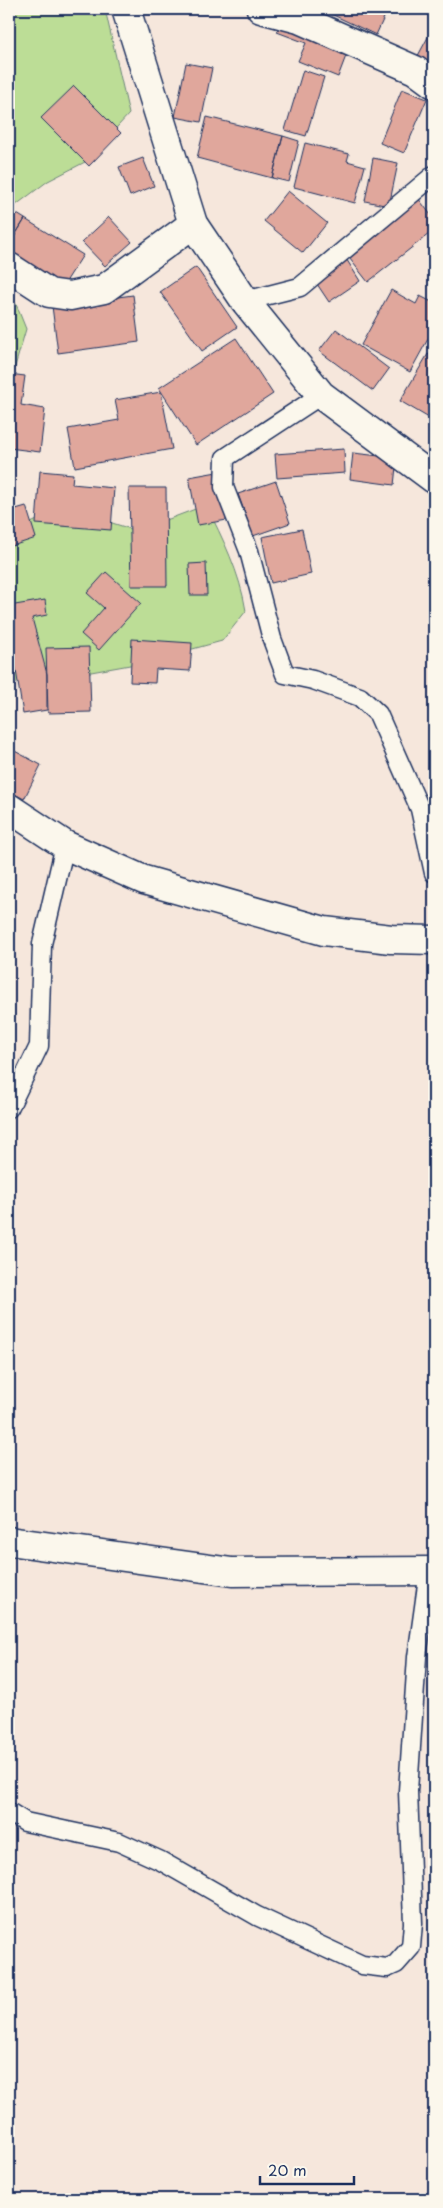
<svg xmlns="http://www.w3.org/2000/svg" width="443" height="2208" viewBox="0 0 443 2208" font-family="'Playpen Sans',sans-serif">
<style>
.green{fill:#bcdd96;stroke:#6c867a}
.building{fill:#e0a79c;stroke:#1b2f5e}
.lines{fill:none;stroke-linecap:round;stroke-linejoin:round}
.lane-casing{stroke:#1b2f5e;stroke-width:21}
.street-casing{stroke:#1b2f5e;stroke-width:31}
.secondary-casing{stroke:#1b2f5e;stroke-width:31}
.lane{stroke:#fbf7ec;stroke-width:18}
.street{stroke:#fbf7ec;stroke-width:28}
.secondary{stroke:#fbf7ec;stroke-width:28}
</style>
<rect width="100%" height="100%" fill="#f6e7dc"/>
<filter id="ink" filterUnits="userSpaceOnUse"><feTurbulence type="fractalNoise" baseFrequency=".02" numOctaves="2"/><feDisplacementMap in="SourceGraphic" scale="10" xChannelSelector="R" yChannelSelector="G"/><feConvolveMatrix kernelMatrix="1 2 1 2 8 2 1 2 1" color-interpolation-filters="sRGB"/></filter>
<g filter="url(#ink)">
<path class="green" d="M9 9H105L129 114 85 162 48 181 16 205 9 207Z
M9 297 16 304 26 329 9 387Z
M206 505C223 539 240 573 246 611L222 641 141 663 80 674H47L9 685V534L63 507 137 531Z"/>
<path class="building" d="M331 9H388L376 35 329 13Z
M282 21 349 48 338 77 298 61 306 43 277 32Z
M434 26V74L414 63Z
M186 63 212 68 201 122 175 117Z
M303 70 324 77 306 136 285 130Z
M74 86 121 133 89 166 41 118Z
M402 89 427 99 404 153 380 143Z
M207 117 283 136 272 178 197 158Z
M283 136 299 141 289 182 272 178Z
M305 143 349 154 347 161 365 166 355 203 294 187Z
M143 158 154 186 130 196 119 167Z
M373 158 398 163 389 206 365 201Z
M288 191 327 223 303 253 264 221Z
M418 198 434 219V230L368 282 346 254Z
M9 209 25 219 9 245Z
M109 217 132 242 105 266 82 242Z
M25 219 83 255 62 288 9 255V245Z
M345 257 360 281 329 302 313 278Z
M196 267 237 327 202 351 160 292Z
M391 290 416 304 420 296 434 303V328L410 372 361 345Z
M133 295 139 342 58 353 52 306Z
M336 329 389 369 373 391 319 351Z
M236 338 273 394 196 445 159 388Z
M428 354 434 357V421L400 401Z
M9 374 25 376 21 405 45 409 40 452 9 448Z
M161 392 172 449 75 467 68 429 119 420 115 400Z
M344 449 345 473 277 478 275 454Z
M353 453 397 458 394 485 350 479Z
M40 471 73 474 72 484 114 488 111 530 36 524Z
M217 472 227 520 198 525 189 477Z
M276 481 290 523 253 536 238 494Z
M129 488H166L167 586H131Z
M26 506 36 538 9 547V511Z
M302 529 311 574 271 583 262 537Z
M206 563 207 595H190L189 564Z
M106 572 141 603 99 650 81 634 104 608 87 593Z
M45 600 47 615 32 618 47 674V710L23 714 9 626V606Z
M132 639 192 643 190 671 156 669 155 683 130 682Z
M89 647 91 712 48 713 46 648Z
M9 748 41 765 24 799 9 791Z"/>
<g class="lines">
<g class="lane-casing">
<path id="lane" d="M245 301 300 287 434 175
M321 395 225 458 224 487 249 551 272 639 285 674 313 680 360 697 378 714 420 809 434 873
M9 1108 39 1046 42 944 65 845
M9 1812 25 1822 119 1842 161 1861 257 1916 362 1965 387 1968 396 1964 411 1947 413 1923 408 1791 417 1657 429 1571"/>
</g>
<g class="street-casing">
<path id="street" d="M261 9 299 19 415 70 434 84
M9 267 49 293 70 296 104 289 193 224
M9 808 65 845 144 880 324 931 391 939 434 940"/>
</g>
<g class="secondary-casing">
<path id="secondary" d="M126 9 193 224 245 301 321 395 434 479
M9 1541 232 1572 434 1571"/>
</g>
<use href="#lane" class="lane"/>
<use href="#street" class="street"/>
<use href="#secondary" class="secondary"/>
</g>
</g>
<rect width="443" height="2208" fill="none" stroke="#fbf7ec" stroke-width="30"/>
<rect x="15" y="15" width="413" height="2178" fill="none" stroke="#1b2f5e" stroke-width="2" filter="url(#ink)"/>
<path d="M260 2176v8h94v-8" fill="none" stroke="#1b2f5e" stroke-width="2.5"/>
<text x="268" y="2176" font-size="15" fill="#1b2f5e" stroke="#fbf7ec" stroke-width="4" paint-order="stroke">20 m</text>
</svg>
